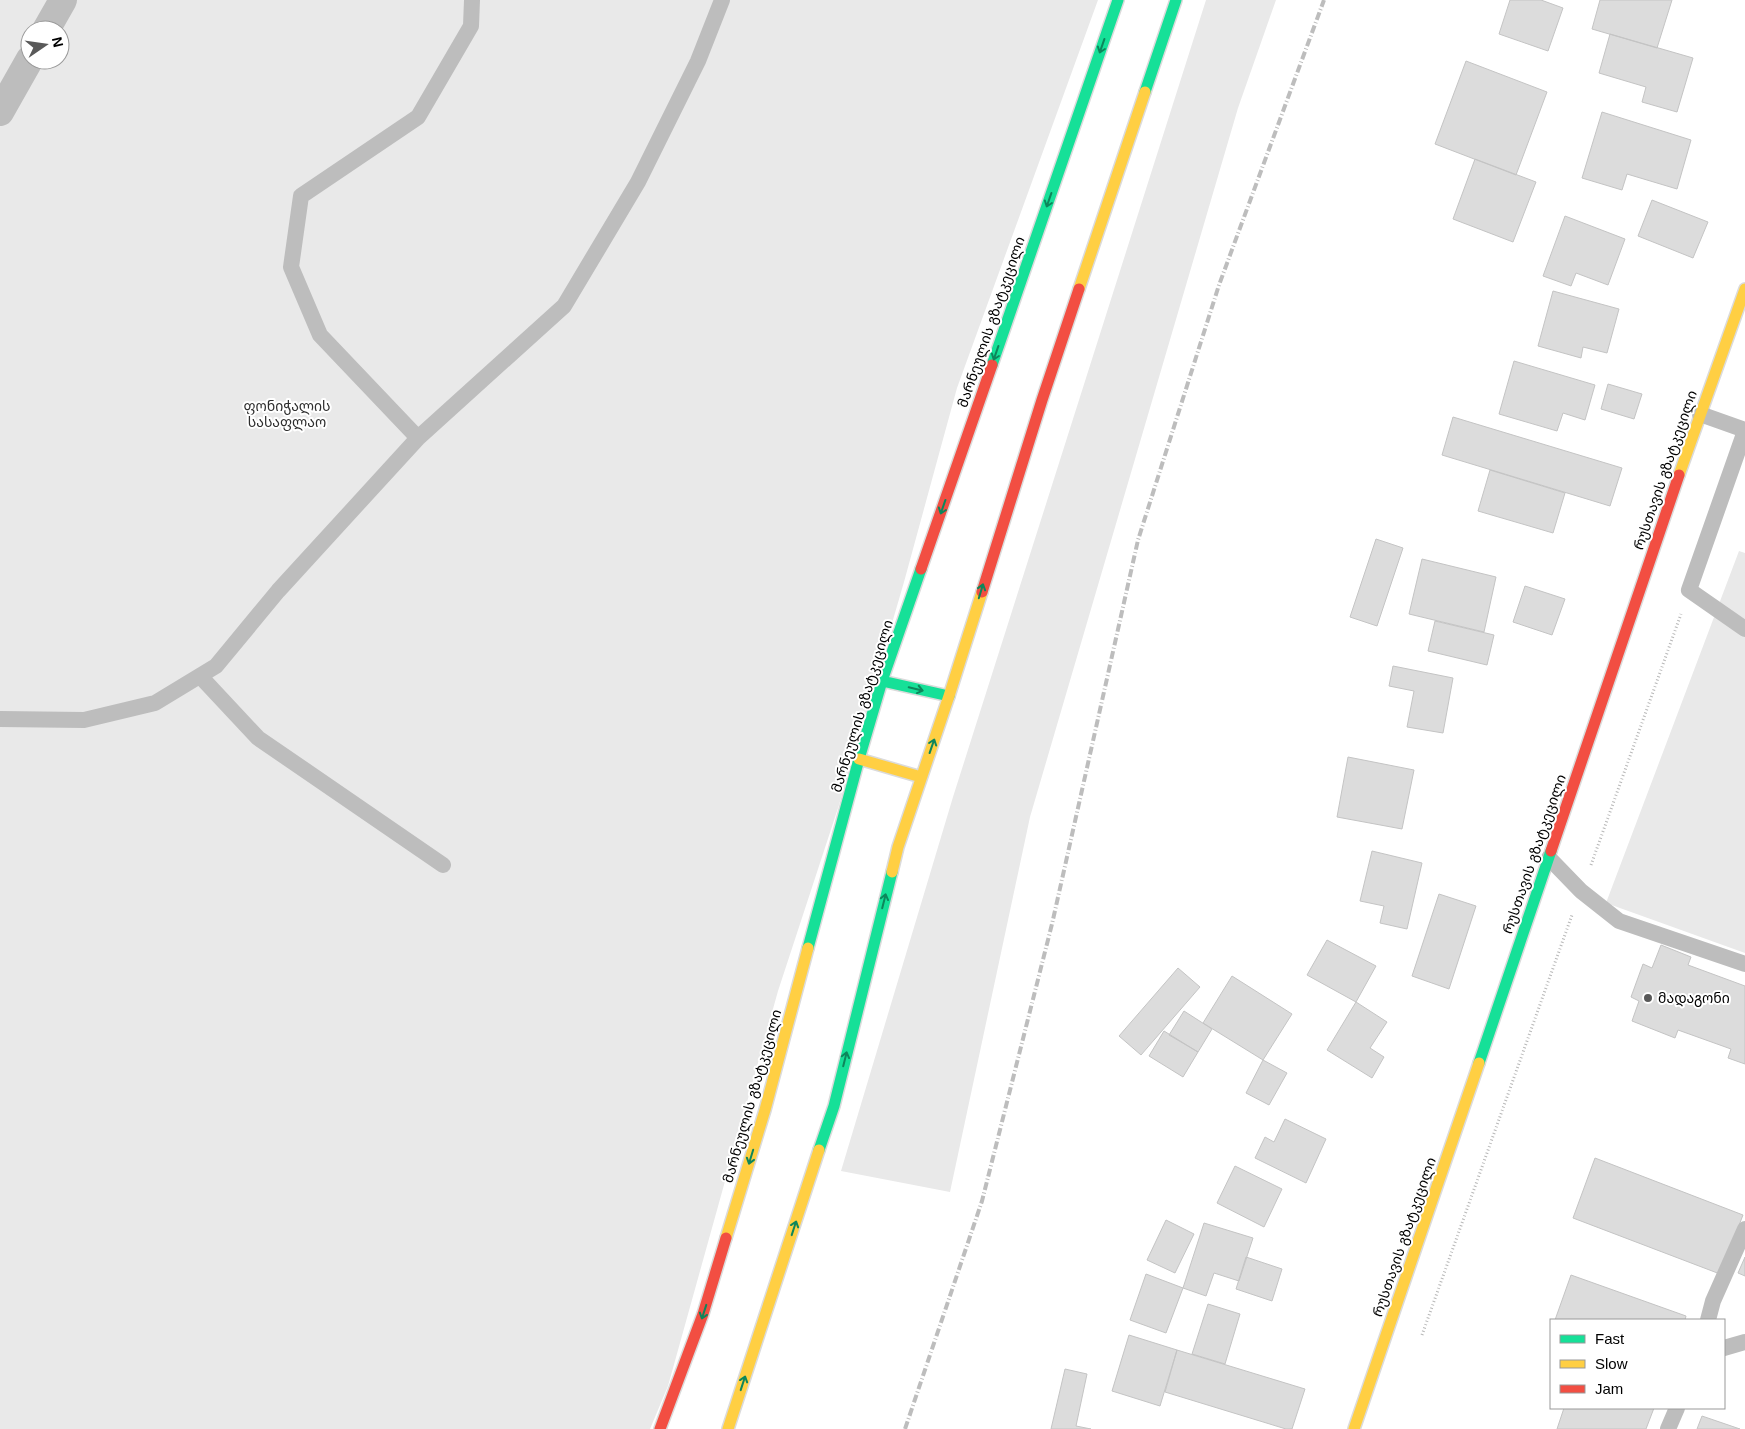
<svg xmlns="http://www.w3.org/2000/svg" width="1745" height="1429" viewBox="0 0 1745 1429" font-family="Helvetica,'Noto Sans Georgian',sans-serif">
<style>
.green{fill:#e9e9e9;fill-rule:evenodd}
.building{fill:#dcdcdc;stroke:#c4c4c4}
.lines{fill:none;stroke-linecap:round;stroke-linejoin:round}
.fast-casing{stroke:#dbdbdb;stroke-width:14}
.slow-casing{stroke:#dbdbdb;stroke-width:14}
.jam-casing{stroke:#dbdbdb;stroke-width:14}
.path{stroke:#b8b8b8;stroke-width:3;stroke-dasharray:1 2.5;stroke-linecap:butt}
.lane{stroke:#bdbdbd;stroke-width:16}
.street{stroke:#bdbdbd;stroke-width:28}
.fast{stroke:#16e098;stroke-width:11}
.slow{stroke:#ffcf43;stroke-width:11}
.jam{stroke:#f24e42;stroke-width:11}
.rail{stroke:#bdbdbd;stroke-width:4;stroke-dasharray:8 2.5 1 2.5;stroke-linecap:butt}
.oneway{stroke:#0d865b}
.poi-dot{fill:#595959;stroke:#fff;stroke-width:2}
.labels{text-anchor:middle;stroke-width:4;stroke-linejoin:round;paint-order:stroke}
.street-label{font-size:14px;fill:#000;stroke:#fff}
.park-label{font-size:14px;fill:#2e2e2e;stroke:#fff}
.poi-label{font-size:14px;fill:#000;stroke:#fff;text-anchor:start}
</style>
<rect width="100%" height="100%" fill="#fff"/>
<path class="green" d="M0 0H1098L957 388 904 582 839 805 778 991 668 1386 650 1429H0ZM30 30H60V60H30Z
M1206 0H1276L1238 108 1030 817 950 1192 841 1171 953 797Z
M1739 551 1745 553V953L1606 903Z"/>
<path class="building" d="M1510 0H1541L1563 8 1548 51 1499 34Z
M1600 0H1672L1657 48 1592 29Z
M1610 34 1693 58 1677 112 1642 102 1646 87 1599 73Z
M1466 61 1547 92 1516 175 1435 144Z
M1602 112 1691 140 1677 189 1627 174 1622 190 1582 178Z
M1475 159 1536 182 1513 242 1453 219Z
M1652 200 1708 222 1693 258 1638 236Z
M1565 216 1625 239 1608 285 1576 273 1571 286 1543 276Z
M1553 291 1619 309 1607 353 1583 347 1581 358 1538 346Z
M1514 361 1595 385 1585 420 1563 413 1557 431 1499 414Z
M1608 384 1642 394 1634 419 1601 409Z
M1453 417 1622 468 1610 506 1442 455Z
M1490 470 1565 493 1553 533 1478 511Z
M1376 539 1403 548 1377 626 1350 617Z
M1422 559 1496 577 1484 632 1409 614Z
M1525 586 1565 599 1552 635 1513 622Z
M1435 621 1494 635 1487 665 1428 651Z
M1393 666 1453 678 1443 733 1407 727 1414 691 1389 686Z
M1348 757 1414 770 1402 829 1337 817Z
M1372 851 1422 863 1407 929 1380 923 1384 906 1360 901Z
M1439 894 1476 906 1449 989 1412 976Z
M1327 940 1376 966 1356 1002 1307 975Z
M1661 945 1691 957 1688 965 1745 986V1064L1728 1058 1731 1049 1678 1030 1675 1038 1632 1021 1639 1001 1631 997 1643 964 1652 968Z
M1178 968 1200 987 1141 1055 1119 1036Z
M1232 976 1292 1014 1263 1060 1203 1023Z
M1356 1002 1387 1022 1370 1048 1384 1057 1372 1078 1327 1050Z
M1184 1011 1212 1029 1198 1052 1169 1035Z
M1164 1031 1198 1052 1183 1077 1149 1056Z
M1263 1060 1287 1073 1269 1105 1246 1093Z
M1285 1119 1326 1139 1306 1183 1255 1158 1265 1137 1274 1142Z
M1595 1158 1743 1215 1720 1274 1573 1218Z
M1235 1166 1282 1189 1264 1227 1217 1203Z
M1166 1220 1194 1234 1175 1273 1147 1260Z
M1204 1223 1253 1238 1239 1281 1214 1273 1206 1296 1183 1288Z
M1246 1257 1282 1269 1272 1301 1236 1289Z
M1745 1257V1276L1738 1273Z
M1146 1274 1183 1288 1166 1333 1130 1320Z
M1571 1275 1686 1316 1685 1320H1555Z
M1208 1304 1240 1314 1225 1364 1192 1354Z
M1129 1335 1177 1350 1160 1406 1112 1391Z
M1177 1350 1305 1389 1292 1429H1286L1165 1392Z
M1065 1369 1087 1374 1076 1426 1091 1429H1051Z
M1564 1408H1654L1646 1429H1557Z
M1702 1416 1740 1429H1697Z"/>
<g class="lines">
<g class="fast-casing">
<path id="fast" d="M1145 92 1176 0
M992 365 1118 0
M882 681 949 696
M808 948 859 759 882 681 921 569
M1479 1063 1551 851
M819 1150 834 1106 892 872"/>
</g>
<g class="slow-casing">
<path id="slow" d="M1079 289 1145 92
M1679 475 1745 289
M859 759 921 777
M892 872 898 847 949 696 982 592
M726 1238 765 1110 808 948
M728 1429 819 1150
M1354 1429 1479 1063"/>
</g>
<g class="jam-casing">
<path id="jam" d="M921 569 992 365
M982 592 1042 400 1079 289
M1551 851 1679 475
M660 1429 703 1314 726 1238"/>
</g>
<path class="path" d="M1591 865 1681 614
M1422 1335 1572 915"/>
<path class="lane" d="M1700 414 1745 430
M1745 431 1689 590 1745 629
M418 438 320 335 291 267 301 196 418 117 471 26 472 0
M200 676 258 738 443 865
M0 719 84 720 155 703 216 666 278 591 418 438 564 306 638 182 698 61 722 0
M1549 858 1581 891 1619 921 1745 964
M1708 1320 1713 1301 1745 1229
M1724 1348 1745 1342
M1668 1429 1677 1408"/>
<path class="street" d="M46 30 63 0
M0 112 30 59"/>
<use href="#fast" class="fast"/>
<use href="#slow" class="slow"/>
<use href="#jam" class="jam"/>
<path class="rail" d="M905 1429 982 1201 1052 924 1138 540 1219 285 1324 0"/>
</g>
<defs><path id="oneway-shaft" d="M-6 0H5M1.5-3L5.5 0L1.5 3" fill="none" stroke-width="1.6" stroke-linecap="round" stroke-linejoin="round" transform="scale(1.25)"/></defs>
<g class="oneway">
<use href="#oneway-shaft" transform="translate(1102 46) rotate(109)"/>
<use href="#oneway-shaft" transform="translate(1049 200) rotate(109)"/>
<use href="#oneway-shaft" transform="translate(996 353) rotate(109)"/>
<use href="#oneway-shaft" transform="translate(943 507) rotate(109)"/>
<use href="#oneway-shaft" transform="translate(981 591) rotate(-73)"/>
<use href="#oneway-shaft" transform="translate(916 689) rotate(13)"/>
<use href="#oneway-shaft" transform="translate(932 746) rotate(-71)"/>
<use href="#oneway-shaft" transform="translate(884 901) rotate(-76)"/>
<use href="#oneway-shaft" transform="translate(845 1059) rotate(-76)"/>
<use href="#oneway-shaft" transform="translate(751 1157) rotate(107)"/>
<use href="#oneway-shaft" transform="translate(794 1228) rotate(-72)"/>
<use href="#oneway-shaft" transform="translate(704 1312) rotate(108)"/>
<use href="#oneway-shaft" transform="translate(743 1383) rotate(-72)"/>
</g>
<circle class="poi-dot" cx="1648" cy="998" r="5"/>
<g class="labels">
<g class="street-label">
<text transform="translate(991 322) rotate(-71)" y="5">მარნეულის გზატკეცილი</text>
<text transform="translate(1665 470) rotate(-71)" y="5">რუსთავის გზატკეცილი</text>
<text transform="translate(862 706) rotate(-73)" y="5">მარნეულის გზატკეცილი</text>
<text transform="translate(1534 854) rotate(-71)" y="5">რუსთავის გზატკეცილი</text>
<text transform="translate(752 1096) rotate(-74)" y="5">მარნეულის გზატკეცილი</text>
<text transform="translate(1404 1237) rotate(-71)" y="5">რუსთავის გზატკეცილი</text>
</g>
<g class="park-label">
<text x="287" y="411">ფონიჭალის<tspan x="287" dy="16">სასაფლაო</tspan></text>
</g>
<g class="poi-label">
<text x="1658" y="1003">მადაგონი</text>
</g>
</g>
<rect x="1550" y="1319" width="175" height="90" fill="#ffffff" stroke="#999999"/>
<rect x="1560" y="1335" width="25" height="8" fill="#16e098" stroke="#999999"/>
<text x="1595" y="1344" font-size="15" fill="#000000">Fast</text>
<rect x="1560" y="1360" width="25" height="8" fill="#ffcf43" stroke="#999999"/>
<text x="1595" y="1369" font-size="15" fill="#000000">Slow</text>
<rect x="1560" y="1385" width="25" height="8" fill="#f24e42" stroke="#999999"/>
<text x="1595" y="1394" font-size="15" fill="#000000">Jam</text>
<g transform="translate(45 45) rotate(77)"><circle r="24" fill="#ffffff" stroke="#999999"/>
<path d="M0-4L9 19L0 12L-9 19Z" fill="#595959"/>
<text y="-8" font-size="14" font-weight="bold" text-anchor="middle" fill="#000000">N</text>
</g>
</svg>
